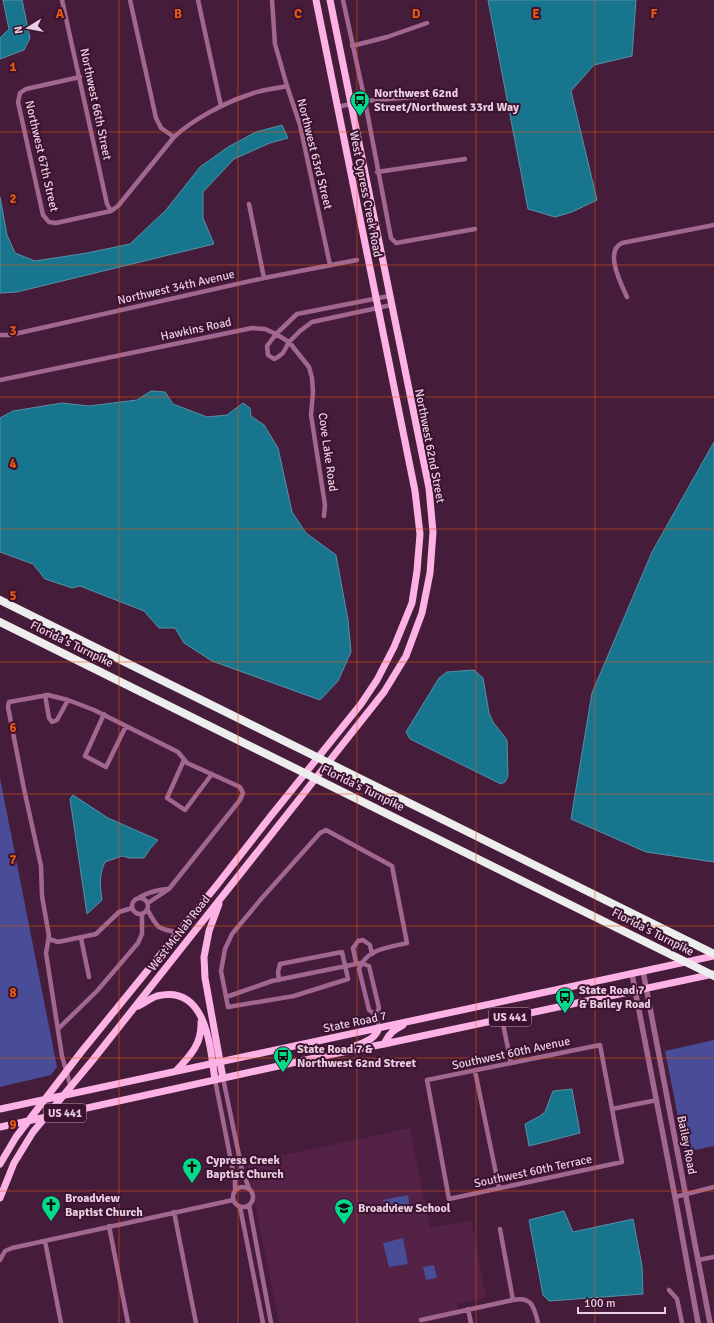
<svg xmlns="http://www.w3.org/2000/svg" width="714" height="1323" viewBox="0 0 714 1323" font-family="Signika,sans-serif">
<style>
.built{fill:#532246}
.green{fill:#494c97}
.water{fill:#17768d;stroke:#5690a6}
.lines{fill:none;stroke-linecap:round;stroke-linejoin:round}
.minor{stroke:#a26790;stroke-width:4.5}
.tertiary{stroke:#a26790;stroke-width:5.5}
.primary{stroke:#fcb2e5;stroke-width:7}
.motorway{stroke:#ededed;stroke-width:8}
.grid{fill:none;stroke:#e8590c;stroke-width:1;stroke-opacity:0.55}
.labels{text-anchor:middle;stroke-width:4;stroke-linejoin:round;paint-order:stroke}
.shield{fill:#3b1230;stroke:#b696ab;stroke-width:1}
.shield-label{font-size:11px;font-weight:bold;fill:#eacee0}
.poi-label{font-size:12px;font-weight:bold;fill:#eacee0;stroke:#3b1230;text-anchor:start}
.street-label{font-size:12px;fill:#eacee0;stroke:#3b1230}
.grid-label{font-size:13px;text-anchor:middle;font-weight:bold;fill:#e8590c;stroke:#3b1230;stroke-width:4;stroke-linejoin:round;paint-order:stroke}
</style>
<rect width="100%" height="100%" fill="#461c3b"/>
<path class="built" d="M410 1128 430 1228 471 1220 486 1297 457 1304 460 1315 424 1323H279L247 1163Z"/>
<path class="green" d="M0 778 57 1067 51 1075 0 1087Z
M714 1040V1146L685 1152 665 1051Z
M408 1195 410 1208 386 1212 383 1200Z
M403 1238 408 1264 389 1267 383 1243Z
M434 1265 437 1278 426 1280 423 1267Z"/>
<path class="water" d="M3 0H22L30 38 24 50 0 59V38L9 29Z
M488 0H636L632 56 594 65 571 91 597 200 572 212 555 217 528 209Z
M282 125 288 138 270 143 234 159 203 192V218L214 244 17 292 0 293V197L7 235 15 253 35 261 87 253 130 244 166 210 200 167 228 147 256 132Z
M151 391 165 392 173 404 207 417 227 415 243 403 250 408 251 416 264 425 278 448 292 512 306 533 336 555 348 620 351 652 338 681 320 700 212 661 184 643 175 628H159L144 611 80 586 72 588 45 579 33 564 0 552V418L13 411 62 403 89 406 137 400Z
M714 442V862L646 852 571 819 592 693 652 552Z
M474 670 483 678 489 713 493 722 507 740 508 776 505 782 501 784 410 739 406 732 439 678 447 672Z
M73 795 108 818 158 840 150 849 144 858H130L122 856 105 862C99 875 100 886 102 900L87 914 70 799Z
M572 1089 580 1133 529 1146 525 1124 540 1116 545 1112 553 1091Z
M564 1211 573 1232 633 1219 642 1266 643 1294 549 1301 543 1295 529 1220Z"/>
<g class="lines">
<path class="minor" d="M62 0 107 204 111 211
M130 0 156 118 161 128 174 137
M198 0 221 106
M272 0 275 44 287 86 300 125 330 265
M343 0 365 101 391 238 396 243 475 229
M352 46 387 37 427 23
M80 77 26 89 20 93 18 102 43 215 49 222 56 223 111 211 118 206 174 137C192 120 224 103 248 95 260 90 274 89 287 86
M337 107 365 101 437 95
M377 172 465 159
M249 204 264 278
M389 296 297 314 276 334 267 346 268 355 274 359 278 357 283 353 289 342 300 331 312 322 391 305
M627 297C621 284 604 251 622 243L714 225
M0 335H10L264 278 357 260
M0 380 252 328 265 329 276 334 289 342 309 367 312 378 313 392 311 415 325 505 324 516
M45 695 49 718 52 722 57 720 68 700
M104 714 85 756 106 767 126 726
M184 760 167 798 185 810 212 774
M140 897C149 892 157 890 167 889
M132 906a8 8 0 1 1 16 0a8 8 0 1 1-16 0Z
M147 909C157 928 158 930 179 932
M81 938 89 977
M49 939 58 942 96 934 119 912 132 908
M356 963 353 948 358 941 363 940 370 945 372 954
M279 980 278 972 280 964 342 952 348 979 294 996 228 1007 221 971 225 949 232 934 262 898 320 833 326 830 392 866 407 943C390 947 366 949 359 969L369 1010 376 1015
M226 997 272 981 361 963 369 966 379 1008 376 1015 379 1028
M502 1019 511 1063
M58 1029 97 991 138 943 142 934V914
M600 1045 622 1162 449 1199 427 1080Z
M475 1071 499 1188
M223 1078 242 1170 249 1188
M215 1080 235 1181V1191
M71 1088 62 1056 46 953 49 936 42 896 41 866 24 789 8 707 9 702 48 695 68 700 94 710 178 752 187 763 240 787 243 793 240 800 169 889 148 903
M612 1109 657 1100
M233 1197a10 10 0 1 1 20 0a10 10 0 1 1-20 0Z
M675 1197 714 1187
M249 1205 271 1323
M240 1207 263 1323
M174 1212 196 1323
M109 1226 128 1323
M500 1229 513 1300C532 1296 534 1307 538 1323
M45 1241 61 1323
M0 1260 5 1251 12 1248 233 1200
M698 1260 714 1257
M669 1290 677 1299 682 1323
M468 1309 471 1323
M421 1320 513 1300"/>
<path class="tertiary" d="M643 971 710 1323
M632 974 675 1197 698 1323"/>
<path class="primary" d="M219 904 209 931 204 957 205 978 223 1078
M138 1006C144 1003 151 998 157 996 207 984 210 1047 215 1080
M384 1044C389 1034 393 1030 403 1025
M352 1047C364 1042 374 1041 379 1028
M176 1071C190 1056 202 1044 201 1022
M0 1109 714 956
M0 1127 333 1054 384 1044 714 974
M0 1164 16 1137 82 1051 217 885 270 817 361 704 377 680 394 647 412 603 417 571 420 534 415 491 316 0
M0 1198 14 1163 33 1132 92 1061 384 692 406 656 422 613 430 573 433 532 429 488 330 0"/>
<path class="motorway" d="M0 600 714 954
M0 622 714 976"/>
</g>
<path class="grid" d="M119 0V1323M238 0V1323M357 0V1323M476 0V1323M595 0V1323M0 132H714M0 265H714M0 397H714M0 529H714M0 662H714M0 794H714M0 926H714M0 1058H714M0 1191H714"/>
<defs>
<g id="bus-pin" transform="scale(1)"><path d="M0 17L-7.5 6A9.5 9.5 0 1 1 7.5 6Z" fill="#01d98b" stroke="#3b1230"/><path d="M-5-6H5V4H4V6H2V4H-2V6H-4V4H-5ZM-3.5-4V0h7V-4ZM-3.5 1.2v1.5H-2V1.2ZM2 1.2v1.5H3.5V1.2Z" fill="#111"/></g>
<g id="church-pin" transform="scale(1)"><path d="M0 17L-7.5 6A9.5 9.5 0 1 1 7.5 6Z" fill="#01d98b" stroke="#3b1230"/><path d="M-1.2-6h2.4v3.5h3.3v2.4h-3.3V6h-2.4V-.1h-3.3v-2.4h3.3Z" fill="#111"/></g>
<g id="school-pin" transform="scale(1)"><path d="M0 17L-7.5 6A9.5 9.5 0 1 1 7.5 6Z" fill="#01d98b" stroke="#3b1230"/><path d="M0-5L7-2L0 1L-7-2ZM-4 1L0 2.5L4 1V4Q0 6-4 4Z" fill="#111"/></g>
</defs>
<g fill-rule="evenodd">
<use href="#bus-pin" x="360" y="100"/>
<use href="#bus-pin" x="565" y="997"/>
<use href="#bus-pin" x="283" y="1056"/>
<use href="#church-pin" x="192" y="1167"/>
<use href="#church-pin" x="51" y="1205"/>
<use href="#school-pin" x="344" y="1208"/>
</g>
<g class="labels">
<g class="shield">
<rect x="489" y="1008" width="42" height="18" rx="3"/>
<rect x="44" y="1104" width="42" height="18" rx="3"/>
</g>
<g class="shield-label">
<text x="510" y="1021">US 441</text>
<text x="65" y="1117">US 441</text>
</g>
<g class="poi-label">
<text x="374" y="97">Northwest 62nd<tspan x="374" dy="14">Street/Northwest 33rd Way</tspan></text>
<text x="579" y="994">State Road 7<tspan x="579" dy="14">&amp; Bailey Road</tspan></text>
<text x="297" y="1053">State Road 7 &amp;<tspan x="297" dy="14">Northwest 62nd Street</tspan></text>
<text x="206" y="1164">Cypress Creek<tspan x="206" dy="14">Baptist Church</tspan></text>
<text x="65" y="1202">Broadview<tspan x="65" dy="14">Baptist Church</tspan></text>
<text x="358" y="1212">Broadview School</text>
</g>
<g class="street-label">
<text transform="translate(96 104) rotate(78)" y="4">Northwest 66th Street</text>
<text transform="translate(315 154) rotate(76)" y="4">Northwest 63rd Street</text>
<text transform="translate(42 156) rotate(77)" y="4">Northwest 67th Street</text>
<text transform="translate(366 194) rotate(79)" y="4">West Cypress Creek Road</text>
<text transform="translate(176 287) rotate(-13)" y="4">Northwest 34th Avenue</text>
<text transform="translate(196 329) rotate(-12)" y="4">Hawkins Road</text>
<text transform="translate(430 446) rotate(79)" y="4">Northwest 62nd Street</text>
<text transform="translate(328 452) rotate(82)" y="4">Cove Lake Road</text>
<text transform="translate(72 644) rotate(26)" y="4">Florida's Turnpike</text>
<text transform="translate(363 788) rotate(26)" y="4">Florida's Turnpike</text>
<text transform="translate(653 932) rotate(27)" y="4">Florida's Turnpike</text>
<text transform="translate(179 933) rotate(-52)" y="4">West McNab Road</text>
<text transform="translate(355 1022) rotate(-12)" y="4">State Road 7</text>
<text transform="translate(511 1053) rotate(-12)" y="4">Southwest 60th Avenue</text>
<text transform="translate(687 1145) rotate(79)" y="4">Bailey Road</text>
<text transform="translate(533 1171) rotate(-12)" y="4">Southwest 60th Terrace</text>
</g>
</g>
<g class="grid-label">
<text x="60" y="18">A</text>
<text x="178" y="18">B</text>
<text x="298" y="18">C</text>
<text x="416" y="18">D</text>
<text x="536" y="18">E</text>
<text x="654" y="18">F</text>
<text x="13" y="71">1</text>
<text x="13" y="203">2</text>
<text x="13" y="335">3</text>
<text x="13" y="468">4</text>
<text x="13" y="600">5</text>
<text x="13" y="732">6</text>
<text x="13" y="864">7</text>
<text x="13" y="997">8</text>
<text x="13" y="1129">9</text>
</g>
<g transform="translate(28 28) rotate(259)" stroke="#3b1230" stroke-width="3" paint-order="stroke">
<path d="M0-3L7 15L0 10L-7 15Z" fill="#eacee0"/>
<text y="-6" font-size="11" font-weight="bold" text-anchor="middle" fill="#eacee0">N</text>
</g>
<path d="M578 1307v6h87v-6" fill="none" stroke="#eacee0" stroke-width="2"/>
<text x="584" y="1307" font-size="12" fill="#eacee0" stroke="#3b1230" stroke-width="3" paint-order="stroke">100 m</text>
</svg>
